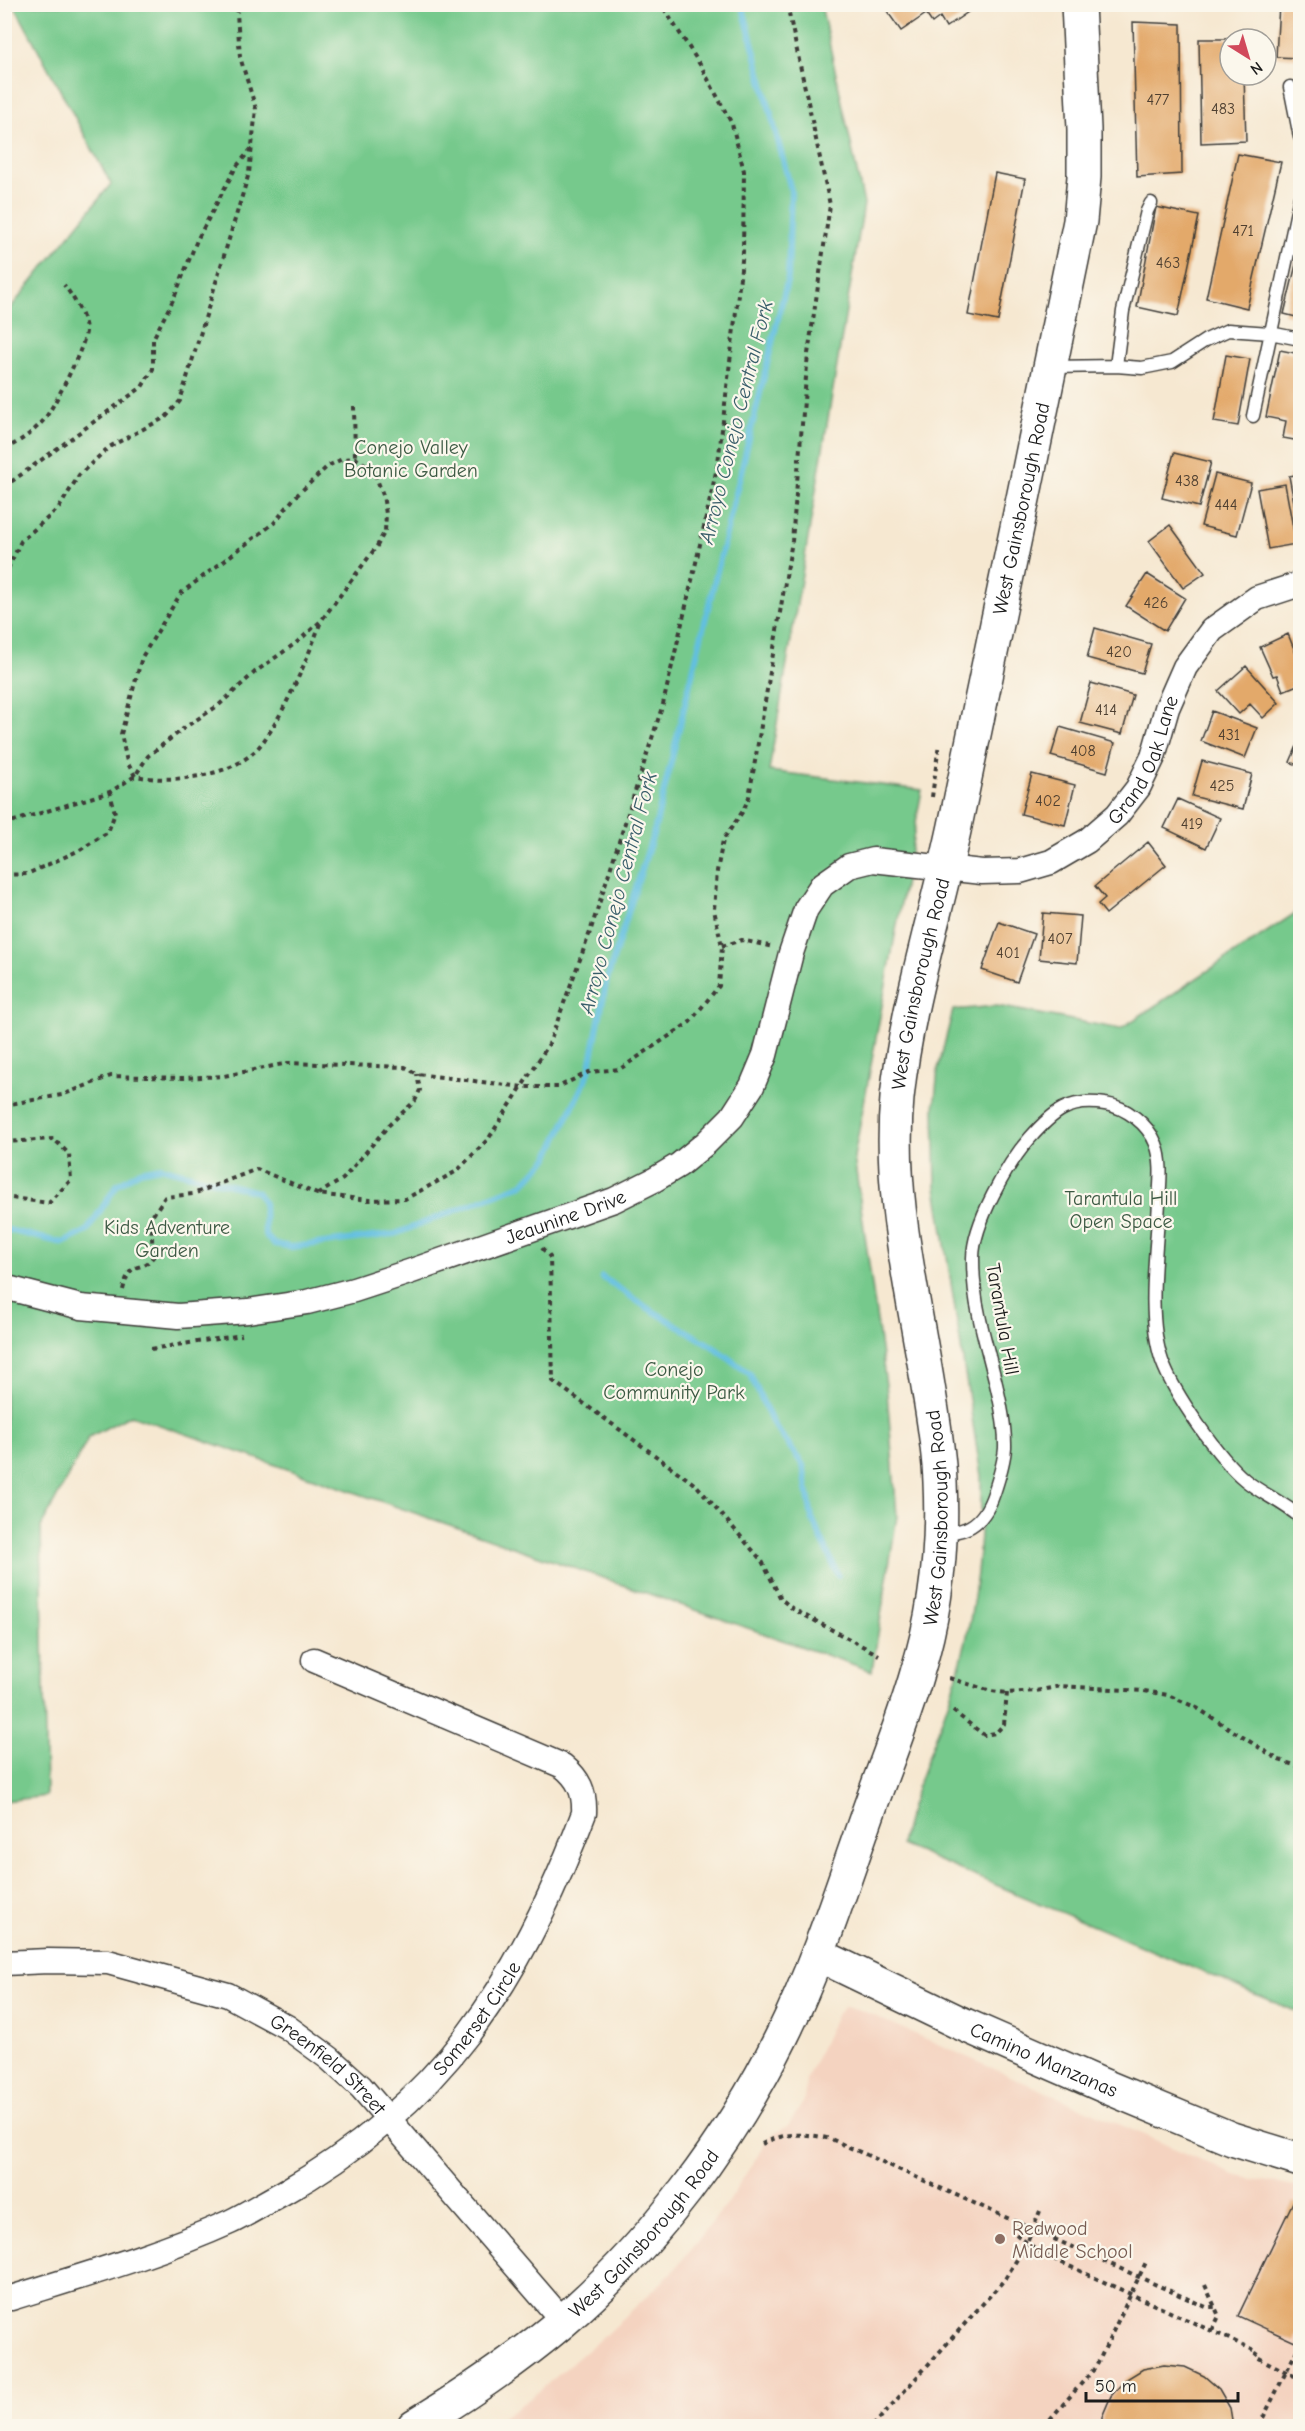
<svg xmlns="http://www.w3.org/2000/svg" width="1305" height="2431" viewBox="0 0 1305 2431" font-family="'Comic Neue',sans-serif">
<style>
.built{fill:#f4d3c0}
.green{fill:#76c98c;stroke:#497254;stroke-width:1.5}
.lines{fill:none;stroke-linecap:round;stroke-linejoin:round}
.stream{stroke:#62bfe0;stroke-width:6}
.building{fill:#e3a96a}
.lane-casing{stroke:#3d3b37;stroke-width:15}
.street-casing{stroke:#3d3b37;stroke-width:27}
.secondary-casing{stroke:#3d3b37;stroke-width:36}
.path{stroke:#3d3b37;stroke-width:4;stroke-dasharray:4.5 4.5;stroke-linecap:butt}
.lane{stroke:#fff;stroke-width:12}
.street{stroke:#fff;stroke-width:24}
.secondary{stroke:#fff;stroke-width:33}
.education-dot{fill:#8d6e63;stroke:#fbf7ec;stroke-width:2}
.labels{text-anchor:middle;stroke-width:4.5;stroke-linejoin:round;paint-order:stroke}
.number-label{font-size:16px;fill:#4e3f30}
.park-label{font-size:20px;fill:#3c5943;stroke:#fbf7ec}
.street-label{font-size:20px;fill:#1c1c1c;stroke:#fbf7ec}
.education-label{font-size:20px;fill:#785e54;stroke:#fbf7ec;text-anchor:start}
.water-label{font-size:21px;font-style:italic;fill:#385d6a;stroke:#fbf7ec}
</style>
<rect width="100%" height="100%" fill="#fbf7ec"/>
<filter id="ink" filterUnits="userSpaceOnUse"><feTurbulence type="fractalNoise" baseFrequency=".0167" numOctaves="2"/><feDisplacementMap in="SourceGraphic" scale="12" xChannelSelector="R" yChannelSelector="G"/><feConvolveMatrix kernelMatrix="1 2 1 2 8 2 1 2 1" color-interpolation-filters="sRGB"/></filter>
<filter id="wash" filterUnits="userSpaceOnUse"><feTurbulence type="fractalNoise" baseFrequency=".008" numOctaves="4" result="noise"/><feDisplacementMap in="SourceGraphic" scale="24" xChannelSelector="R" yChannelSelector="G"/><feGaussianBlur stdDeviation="1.35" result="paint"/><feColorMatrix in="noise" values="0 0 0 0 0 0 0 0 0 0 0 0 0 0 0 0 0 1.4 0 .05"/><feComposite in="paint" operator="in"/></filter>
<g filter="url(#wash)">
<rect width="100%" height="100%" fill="#f6e8d1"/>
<path class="built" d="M844 2007 858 2009 1237 2176 1300 2188V2426H489L532 2397 605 2335 672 2273 726 2205 770 2136 788 2126 804 2101 806 2080 835 2017Z"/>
<path class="green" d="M14 5H821L864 204 769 771 922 790 854 1157 887 1392 897 1516 872 1671 131 1415 89 1437 41 1527 46 1796 5 1801 4 316 111 184Z
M1300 910V2013L901 1845C913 1787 940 1732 957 1675 976 1612 982 1542 981 1476L936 1187 934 1109 938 1069 953 1010 997 1006 1120 1029Z"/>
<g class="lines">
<path class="stream" d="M4 1229 63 1243 87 1231 117 1185 140 1171 160 1167 257 1192 264 1202 265 1235 274 1244 292 1247 395 1234 523 1184 548 1158 589 1072 607 979 655 828 788 277 791 190 742 4
M602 1277 646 1307 712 1346 750 1374 772 1422 803 1465 812 1518 838 1575"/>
</g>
<g id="blocks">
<path class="building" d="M882 4H972L974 8 946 27 940 17 932 23 926 14 901 31Z
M1279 4H1300V58L1276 57Z
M1133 22 1181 24 1182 174 1137 177Z
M1199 39H1230V75H1244L1246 141 1201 143Z
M1238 154 1281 162 1247 308 1206 298Z
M995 173 1025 179 998 321 968 315Z
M1156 207 1199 216 1178 316 1137 307Z
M1300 248V318L1284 314Z
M1280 350 1300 354V441L1283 438 1286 421 1266 417Z
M1226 355 1250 359 1238 426 1214 422Z
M1174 453 1211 462 1199 507 1162 498Z
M1215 474 1251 483 1237 535 1201 526Z
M1300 474V529H1299L1289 476Z
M1285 484 1296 544 1268 549 1257 489Z
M1170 525 1205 573 1183 588 1149 541Z
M1147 574 1185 598 1165 631 1126 606Z
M1095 628 1151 644 1142 673 1087 658Z
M1288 634 1300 664V684L1283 691 1277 675 1273 676 1260 647Z
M1246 666 1279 703 1263 718 1250 704 1239 714 1218 691Z
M1091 683 1133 695 1122 734 1080 723Z
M1212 711 1257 728 1245 758 1201 741Z
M1060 727 1115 743 1107 772 1051 756Z
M1300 739V766L1290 762Z
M1202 761 1252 774 1243 809 1192 796Z
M1032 774 1075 785 1065 825 1021 814Z
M1178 799 1220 818 1206 848 1164 828Z
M1148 842 1166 865 1106 914 1098 904 1105 898 1095 886Z
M1043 913 1081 916 1077 963 1039 959Z
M999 922 1034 934 1017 982 982 970Z
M1293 2202 1300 2206V2331L1295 2342 1238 2316Z
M1164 2365 1185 2367 1204 2376 1219 2389 1230 2408 1233 2426H1102V2417L1111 2396 1125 2380 1143 2369Z"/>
</g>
</g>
<g filter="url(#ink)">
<use href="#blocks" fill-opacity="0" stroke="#3d3b37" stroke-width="1.5"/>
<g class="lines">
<g class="lane-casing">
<path id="lane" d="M1290 87 1300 137
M1116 366 1123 311 1147 211 1151 203
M1051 367 1116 366 1142 368 1172 362 1206 340 1228 330 1270 333 1300 339
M1253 416 1300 197
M941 1534C951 1532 962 1532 971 1526 983 1519 990 1505 994 1493 999 1478 1004 1463 1005 1448 1006 1407 987 1355 979 1315 975 1297 973 1277 973 1258 973 1224 1007 1164 1030 1138 1053 1112 1069 1098 1105 1104 1126 1107 1148 1124 1156 1144 1163 1162 1160 1183 1159 1201 1157 1250 1146 1315 1162 1361 1173 1392 1219 1459 1245 1480 1262 1494 1283 1502 1300 1517"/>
</g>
<g class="street-casing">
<g id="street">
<path id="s1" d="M4 1287 81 1307 178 1316 248 1311 307 1302 354 1290 409 1272 614 1200 654 1180 679 1165 706 1143 732 1117 752 1086 765 1055 791 953 806 909 822 885 849 866 873 860 982 872 1020 871 1051 862 1087 841 1117 815 1138 788 1153 757 1167 708 1185 667 1212 630 1257 598 1300 584"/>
<path id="s2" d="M4 1963 48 1961 108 1962 228 1995 287 2027 329 2058 361 2087 563 2321"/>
<path id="s3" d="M11 2298C85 2275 159 2254 230 2222 247 2214 264 2203 281 2194 441 2105 521 1981 584 1813 585 1792 579 1779 563 1766L314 1660"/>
</g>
</g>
<g class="secondary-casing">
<g id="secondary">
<path id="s4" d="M819 1955 958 2022 1102 2085 1232 2139 1300 2160"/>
<path id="s5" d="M414 2426C465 2395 516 2361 562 2322 653 2244 729 2143 782 2036 818 1963 842 1886 869 1810 885 1765 904 1719 917 1673 936 1612 943 1546 940 1482 939 1450 933 1417 928 1386 913 1292 888 1194 897 1098 906 1008 936 915 955 826 997 624 1039 423 1080 221L1084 177V129L1078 4"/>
</g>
</g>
<path class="path" d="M354 406 355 458
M4 449C18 443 32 433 42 422 52 412 86 344 86 331 86 317 72 295 64 285
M4 487 142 387 153 369V339L174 298 197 240 236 167 252 148
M4 577 21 541 59 508 79 475 109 447 166 417 180 401 249 173 256 109 240 57 237 13 238 4
M932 797 939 744
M4 824 110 792 135 776 148 756 187 726 219 705 255 672 296 643 321 621 377 546 385 531 386 514 383 495 373 469 355 458 342 459 328 466 295 497 274 523 181 593 142 657 121 734 127 762 135 776C170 783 226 778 254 752 278 730 310 653 321 621
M4 875 27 874 80 850 108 832 115 813 110 792
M722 946 742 940 773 947
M4 1105 62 1095 111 1076 183 1078 224 1076 288 1063 405 1067 417 1074 523 1087H558L589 1072 620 1069 690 1022 719 986 722 946 714 910 717 871 723 840 743 811 749 797 792 541 808 354 830 205 787 4
M4 1142 54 1139 69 1154 71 1180 49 1203 4 1197
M318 1194 343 1179 389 1125 415 1101 420 1090 417 1074
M542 1248 550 1257 553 1381 697 1486 762 1561 781 1599 793 1609 879 1655
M123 1290C131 1256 140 1275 153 1257L151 1218 165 1197 193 1194 257 1169 317 1194 369 1200 405 1199 457 1171 489 1138 549 1044 590 932 663 704 693 576 718 463 743 252 744 171 732 124 701 66 661 4
M151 1349 242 1335
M949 1678 991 1691 1007 1693 1036 1691 1061 1686 1144 1691 1168 1695 1197 1708 1279 1760 1300 1767
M953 1711 984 1735 996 1733 1004 1724 1007 1693
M762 2144C785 2132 806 2133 831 2139L1206 2307H1215
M1016 2234 1027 2243 1047 2256 1258 2352 1255 2356 1300 2379
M1205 2285 1219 2316 1212 2331
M873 2426 1005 2279 1027 2243 1040 2211
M1044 2426 1096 2367 1147 2260
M1259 2426 1300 2344"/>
<use href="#lane" class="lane"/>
<use href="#street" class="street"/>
<use href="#secondary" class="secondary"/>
</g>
</g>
<circle class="education-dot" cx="1000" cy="2239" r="6"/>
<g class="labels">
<g class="number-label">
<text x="1158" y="105">477</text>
<text x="1223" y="114">483</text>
<text x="1243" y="236">471</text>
<text x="1168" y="268">463</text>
<text x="1187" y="486">438</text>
<text x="1226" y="510">444</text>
<text x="1156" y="608">426</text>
<text x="1119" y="657">420</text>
<text x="1106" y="715">414</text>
<text x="1229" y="740">431</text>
<text x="1083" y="756">408</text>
<text x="1222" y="791">425</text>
<text x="1048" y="806">402</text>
<text x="1192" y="829">419</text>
<text x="1060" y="944">407</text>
<text x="1008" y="958">401</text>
</g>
<g class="park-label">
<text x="411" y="454">Conejo Valley<tspan x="411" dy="23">Botanic Garden</tspan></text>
<text x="1121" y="1205">Tarantula Hill<tspan x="1121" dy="23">Open Space</tspan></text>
<text x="167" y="1234">Kids Adventure<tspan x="167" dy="23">Garden</tspan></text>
<text x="674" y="1376">Conejo<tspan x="674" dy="23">Community Park</tspan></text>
</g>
<g class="street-label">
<text dy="7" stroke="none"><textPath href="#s5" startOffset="2115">West Gainsborough Road</textPath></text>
<text dy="7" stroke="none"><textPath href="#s1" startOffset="1408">Grand Oak Lane</textPath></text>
<text dy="7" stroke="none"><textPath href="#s5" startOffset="1629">West Gainsborough Road</textPath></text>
<text dy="7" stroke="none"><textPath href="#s1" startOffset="579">Jeaunine Drive</textPath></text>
<text transform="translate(1003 1319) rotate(80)" y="7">Tarantula Hill</text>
<text dy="7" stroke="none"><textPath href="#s5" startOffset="1089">West Gainsborough Road</textPath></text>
<text dy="7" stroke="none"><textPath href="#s3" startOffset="556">Somerset Circle</textPath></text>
<text dy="7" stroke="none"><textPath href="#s4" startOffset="248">Camino Manzanas</textPath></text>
<text dy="7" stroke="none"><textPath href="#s2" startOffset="351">Greenfield Street</textPath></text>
<text dy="7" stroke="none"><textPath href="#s5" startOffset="302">West Gainsborough Road</textPath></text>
</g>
<g class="education-label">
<text x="1012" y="2235">Redwood<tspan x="1012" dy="23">Middle School</tspan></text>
</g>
<g class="water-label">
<text transform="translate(736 422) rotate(-76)" y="7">Arroyo Conejo Central Fork</text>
<text transform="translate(618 893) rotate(-75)" y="7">Arroyo Conejo Central Fork</text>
</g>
</g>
<rect width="1305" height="2431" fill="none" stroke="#fbf7ec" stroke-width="24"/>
<g transform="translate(1248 57) rotate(143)"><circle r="28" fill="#fbf7ec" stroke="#a29f99" stroke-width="1.5"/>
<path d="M0-4.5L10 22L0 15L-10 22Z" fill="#d1495b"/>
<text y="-9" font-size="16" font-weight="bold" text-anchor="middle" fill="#1c1c1c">N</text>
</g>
<path d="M1086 2392v9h152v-9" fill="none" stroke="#1c1c1c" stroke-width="3"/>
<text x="1095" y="2392" font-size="18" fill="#1c1c1c" stroke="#fbf7ec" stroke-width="4.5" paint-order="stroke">50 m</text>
</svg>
